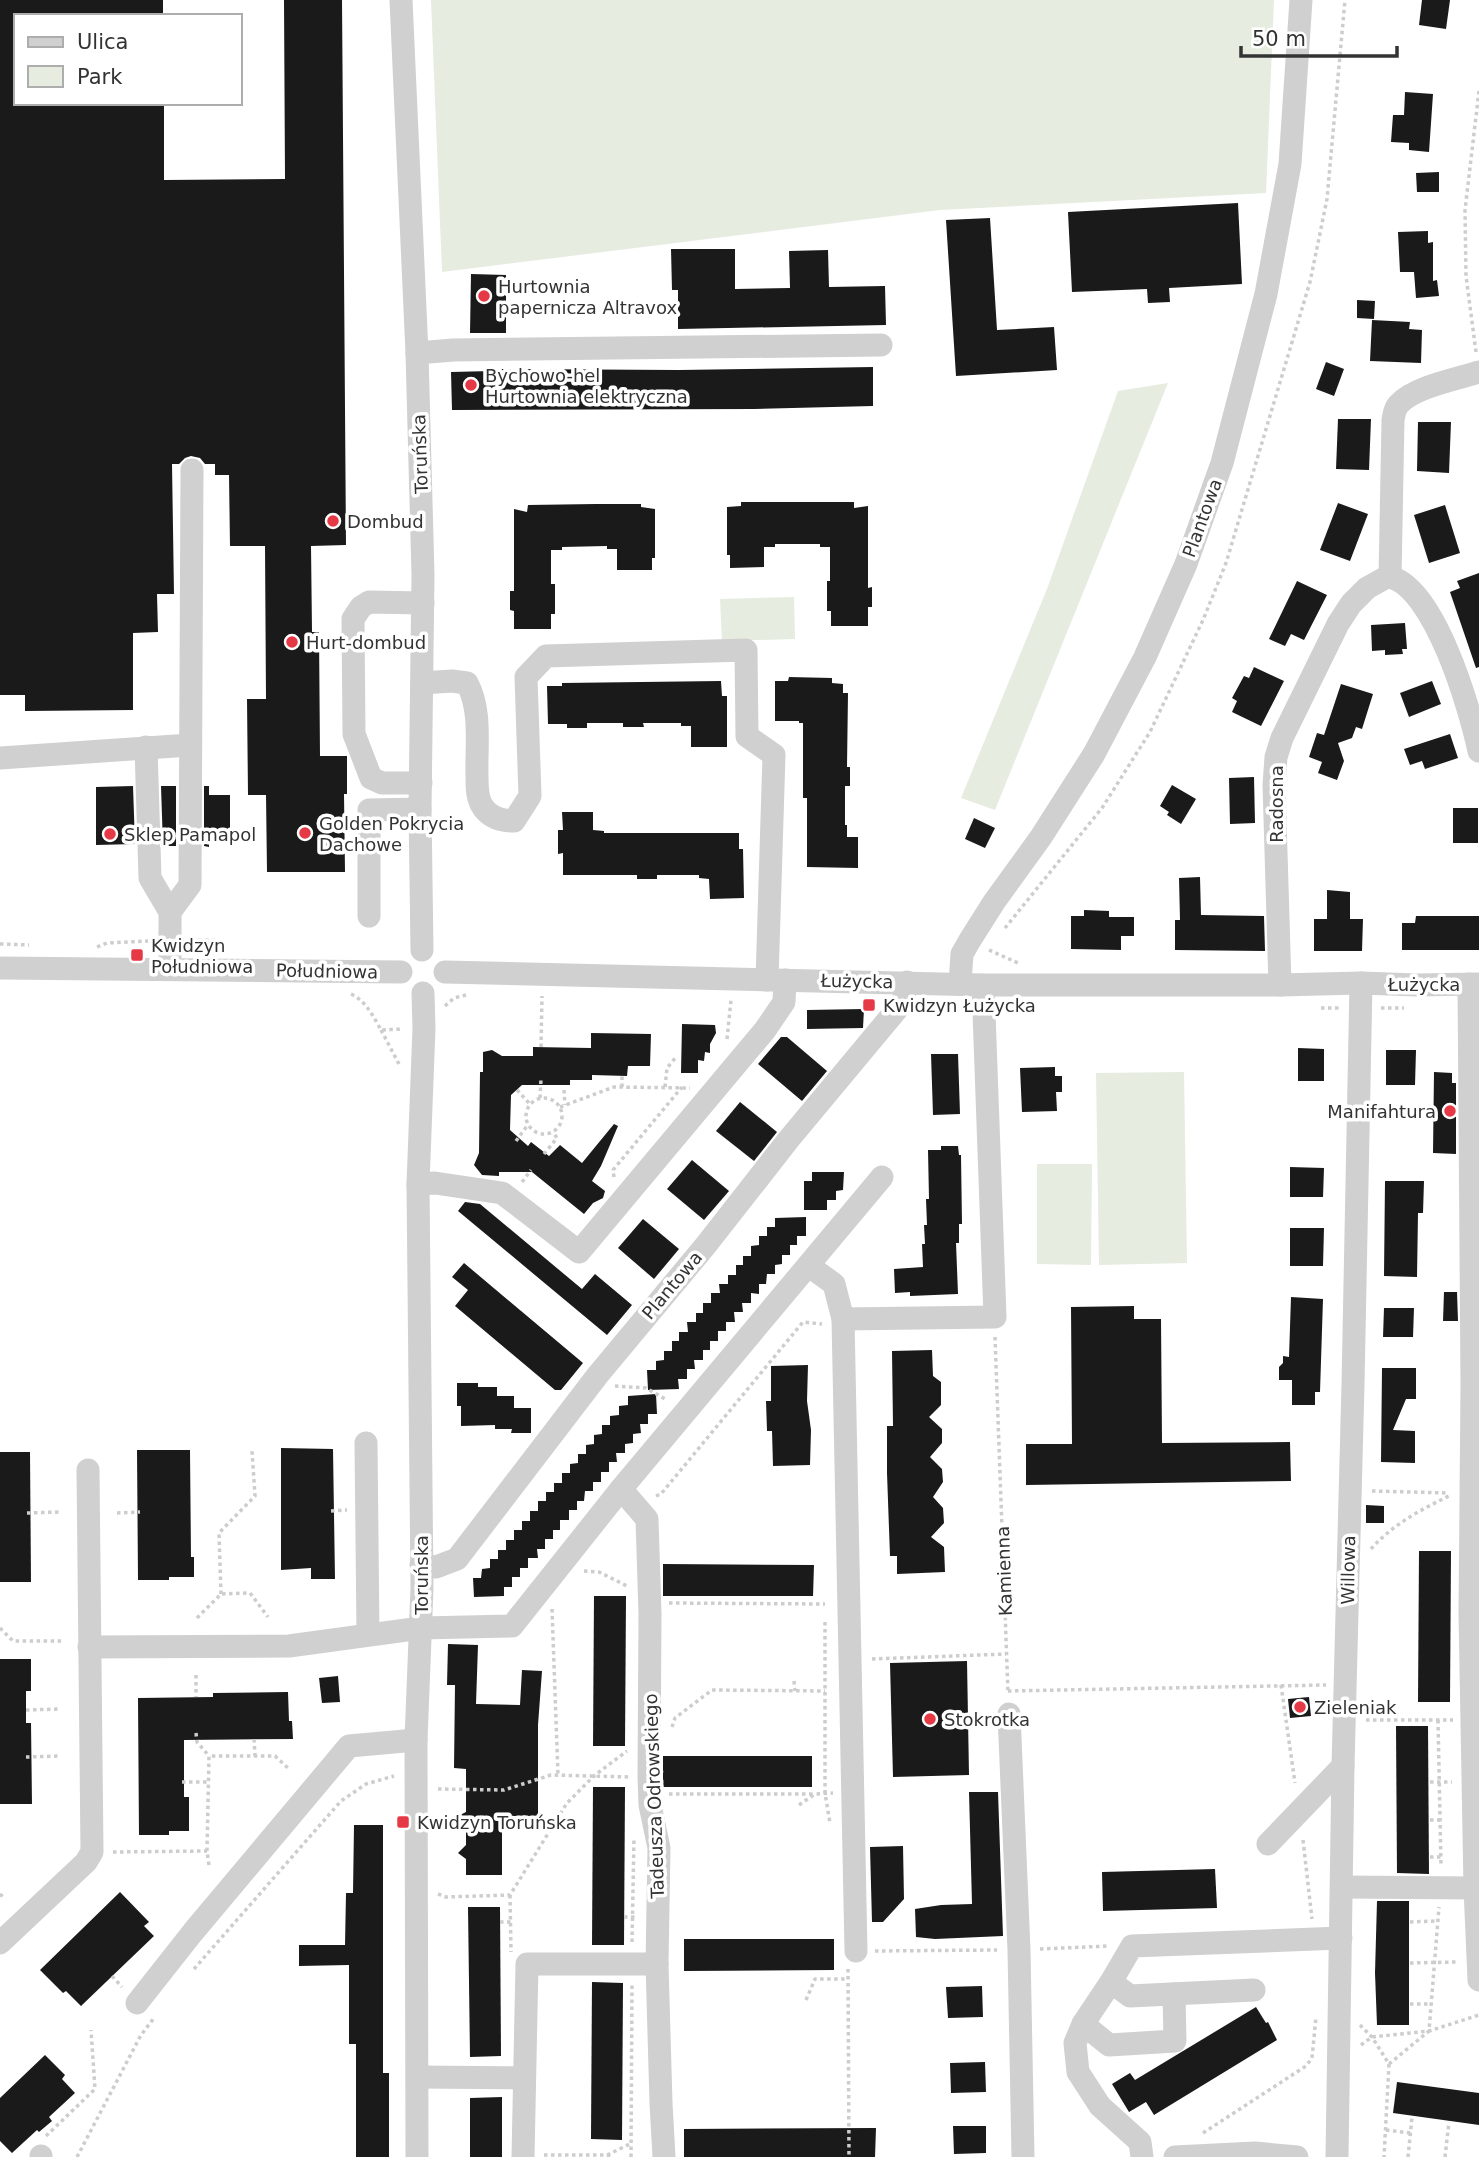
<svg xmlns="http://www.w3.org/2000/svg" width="1479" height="2157" font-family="'DejaVu Sans',sans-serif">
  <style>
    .green { fill: #e6ecdf }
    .building { fill: #1a1a1a }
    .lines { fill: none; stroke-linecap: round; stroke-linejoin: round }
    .path { stroke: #cdcdcd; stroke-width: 3.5; stroke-dasharray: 3.5 3.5; stroke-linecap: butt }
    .minor { stroke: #d0d0d0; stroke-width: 23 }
    .poi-dot { fill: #e63946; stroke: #fff; stroke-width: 2.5 }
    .labels { text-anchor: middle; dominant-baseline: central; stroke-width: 7; stroke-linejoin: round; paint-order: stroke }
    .poi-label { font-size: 18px; fill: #333; stroke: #fff; text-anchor: start }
    .street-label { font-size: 18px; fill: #333; stroke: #fff }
  </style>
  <rect width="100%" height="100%" fill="#fff"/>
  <g class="green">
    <path d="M431,0H1274L1266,193L940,210L442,272Z"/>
    <path d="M1168,383L995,810L961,798L1047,589L1118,391Z"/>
    <path d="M794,597L795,639L722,641L720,599Z"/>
    <path d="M1184,1072L1187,1263L1099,1265L1096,1073Z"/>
    <path d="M1037,1164H1092L1091,1265L1037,1264Z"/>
  </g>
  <g class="building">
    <path d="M0,0H163V16H16V103H164V180L285,179L284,0H342L346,545L311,546L312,632H319L320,756H347V794H344L345,872H267L266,795H248L247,699H266L265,546H230L229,475H215V464H205L200,458L191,456L185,458L179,464H172L174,594H157L158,632L133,633V710L25,711V695H0Z"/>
    <path d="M1422,0H1450L1446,29L1419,25Z"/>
    <path d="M1405,92L1433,94L1429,152L1409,150V143L1391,142L1393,115H1404Z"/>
    <path d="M1439,172V192H1417L1416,173Z"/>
    <path d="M1238,203L1242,284L1169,288L1170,302L1148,303L1147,289L1072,292L1068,212Z"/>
    <path d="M990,218L997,330L1054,327L1057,370L956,376L946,220Z"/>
    <path d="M1428,231V243L1433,242V281L1437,280L1439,296L1416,298L1414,272H1400L1398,232Z"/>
    <path d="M671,249H735V289L790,288L789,251L828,250L829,287L885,286L886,325L678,329V290H672Z"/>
    <path d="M471,274L506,275V333H470Z"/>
    <path d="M1357,300L1375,301L1374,319L1357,318Z"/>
    <path d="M1372,320L1410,322L1409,329L1422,330L1421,363L1370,361Z"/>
    <path d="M1326,362L1344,369L1334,396L1316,389Z"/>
    <path d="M873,367V406L754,409L452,410L451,372L492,371L493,369L679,370Z"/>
    <path d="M1338,419H1371L1369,470L1336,469Z"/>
    <path d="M1418,422H1451L1449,473L1417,471Z"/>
    <path d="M741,502H854V508L868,506V588L872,587V607H868V626H831V611H827V581H830V547H820V544H775V547H764V567L730,568V555H727V507L741,506Z"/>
    <path d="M1338,503L1368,514L1350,561L1320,550Z"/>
    <path d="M596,504H641V507L655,509V558H652V570H617V549H607V546L562,547V550H551V584H555V614H551V629H514V611L510,610V591H514V509L527,512L528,505Z"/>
    <path d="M1445,505L1460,553L1429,563L1414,515Z"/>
    <path d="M1479,573V667L1476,668L1450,592L1460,588L1457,581Z"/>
    <path d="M1297,581L1327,595L1304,640L1291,634L1285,646L1269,639Z"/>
    <path d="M1405,623L1407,649H1402L1403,654L1385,655V650L1372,651L1371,625Z"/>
    <path d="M1254,667L1284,681L1261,726L1232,712L1237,701L1232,698L1244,676L1249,678Z"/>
    <path d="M789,677L832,678V683L843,684V693H848L847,767H850V786H845V825H847V837H858V868L807,867V798H803V723H799V721H775V681H788Z"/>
    <path d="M721,681L722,696H727V747H691V726H681V723H643L644,727H623V723H587V728H567V724H548L547,686H562V683Z"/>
    <path d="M1432,681L1441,704L1409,717L1400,693Z"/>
    <path d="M1341,684L1373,694L1362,729L1356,727L1352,738L1338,743L1344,761L1337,780L1318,773L1322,762L1309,757L1317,733L1324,735Z"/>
    <path d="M1450,734L1458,758L1425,769L1422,761L1410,765L1404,749Z"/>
    <path d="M1254,777L1255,823L1230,824L1229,778Z"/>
    <path d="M1172,785L1196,799L1181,824L1167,815L1169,812L1160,806Z"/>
    <path d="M133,786L135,844L96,845V787Z"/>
    <path d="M161,786H176V846H163Z"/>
    <path d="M204,786H209V795H230V834L209,832V847L204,846Z"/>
    <rect x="1453" y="808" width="25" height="35"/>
    <path d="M562,812H593V830L604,831V833H739V849H743L744,898L710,899L709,879L699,878V875H657V879H637V875H563V853L558,854V830H563Z"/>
    <path d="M974,818L995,828L985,848L965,839Z"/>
    <path d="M1200,877L1201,915L1264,916L1265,951L1175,950V920H1180L1179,878Z"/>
    <path d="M1327,890L1350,892V919H1363L1362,951H1314V919H1327Z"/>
    <path d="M1084,910L1109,911V917H1134V936H1121V950L1071,949V916H1084Z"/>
    <path d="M1416,916H1479V950H1402V923H1415Z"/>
    <path d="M864,1009L863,1028L807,1029V1010Z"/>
    <path d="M682,1024L715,1025L716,1033L710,1044V1053L705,1052L704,1061L698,1060V1073H681Z"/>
    <path d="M591,1033L651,1034L650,1066H628L627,1076L592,1075V1080H570V1085H522L511,1095L510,1130L528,1146L531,1142L549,1156L560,1145L582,1163L614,1124L618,1126L601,1166L592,1181L605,1191L603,1198L593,1203L584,1214L532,1172H499V1176L482,1175L474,1165L479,1153L480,1072H483V1052L492,1050L502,1056H533V1047L591,1048Z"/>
    <path d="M781,1037H787L827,1071L802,1101L758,1064Z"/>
    <path d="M1298,1048L1324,1049V1081H1298Z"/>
    <path d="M1386,1050H1416L1415,1085H1386Z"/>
    <path d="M931,1054H958L960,1114L933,1115Z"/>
    <path d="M1055,1067V1076H1062V1092H1056L1057,1111L1022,1112L1020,1068Z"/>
    <path d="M1434,1072L1452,1073V1083H1456V1154L1433,1153Z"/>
    <path d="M740,1102L777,1132L754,1161L716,1131Z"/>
    <path d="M941,1146H958L959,1155H961L962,1224H959V1243H956L958,1294L910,1296V1292L895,1293L894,1269L923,1267L922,1244H925L924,1225H927L926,1199H929L928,1150H941Z"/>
    <path d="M692,1160L729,1191L704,1220L667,1189Z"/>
    <path d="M1290,1167L1324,1168L1323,1197H1290Z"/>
    <path d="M812,1172H844L843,1190L836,1191V1200H827V1210H804V1181H812Z"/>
    <path d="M1385,1181H1424L1423,1213H1418L1417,1277L1384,1276Z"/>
    <path d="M465,1202L480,1204L582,1289L595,1274L632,1305L607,1335L458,1211Z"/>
    <path d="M806,1217V1236H797V1245H790V1255H782V1264L775,1265V1274H767L766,1284H759V1294L751,1293V1303H742L743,1312H734L735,1322H726V1331H718V1341H710V1350H703V1360H694L695,1369H687V1379H678L679,1389L648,1390L647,1370H656V1361L664,1360V1351H672V1341H679V1332H688L687,1322H696V1313H703V1303H711V1293H720L719,1284H728V1275H736V1265H743V1256H751V1246L759,1245V1236H767V1227H775V1218Z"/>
    <path d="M643,1219L679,1249L654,1279L618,1248Z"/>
    <path d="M1290,1228H1324L1323,1266H1290Z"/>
    <path d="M464,1263L583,1363L561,1390H555L455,1306L468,1290L452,1277Z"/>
    <path d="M1444,1292H1457L1458,1321H1443Z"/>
    <path d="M1291,1297L1323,1299L1320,1392H1315V1405H1292V1380H1279V1367L1283,1363V1356L1289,1357Z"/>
    <path d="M1134,1306V1319H1161L1162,1443L1290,1442L1291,1481L1026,1485V1444H1072L1071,1307Z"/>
    <path d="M1384,1308H1414L1413,1337H1383Z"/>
    <path d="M932,1350L933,1376L941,1382V1405L929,1417L942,1429V1443L930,1457L942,1469L943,1482L933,1497L943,1508L944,1523L931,1537L944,1547L945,1572L897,1574V1556H890L887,1473V1426H893L892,1351Z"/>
    <path d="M808,1365L807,1401L811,1430L810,1465L773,1466L772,1431H767L766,1401H771V1366Z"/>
    <path d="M1382,1368H1416V1399H1406L1393,1430L1415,1431V1463L1381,1462Z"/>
    <path d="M457,1383H478V1387H497V1396H514V1408H531V1433H511L512,1429H495V1425L461,1426V1406H457Z"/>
    <path d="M656,1394L657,1414H648V1424H640L641,1433L633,1434V1443L625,1444V1453H616L617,1462H609V1472H601V1482H593V1491H585L584,1501H577V1510H569V1520H560V1530H553V1539H545V1549H537L538,1558H528V1568H520V1577H512V1587H504V1596L474,1597L473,1578H481L482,1569L490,1568V1559H498V1550H506V1540H514V1530H522V1521H530V1511H538V1501H546V1492H554V1483H562V1473H570V1464L578,1463V1454H586V1445L594,1444V1435L602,1434V1425H610V1416L619,1415V1406L628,1405V1396Z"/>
    <path d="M281,1448L333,1449L335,1579H311V1568L281,1570Z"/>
    <path d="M137,1450H190L191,1557H194V1577H169V1580H138Z"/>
    <path d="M0,1452H30L31,1582H0Z"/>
    <path d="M1366,1505L1384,1506V1523H1366Z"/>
    <path d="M1419,1551H1451L1450,1702H1418Z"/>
    <path d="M663,1564L814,1565L813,1596H663Z"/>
    <path d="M594,1596H626L625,1746H593Z"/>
    <path d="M448,1644L478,1645L476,1704L520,1705L522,1670L542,1671L538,1725V1816H502V1875H466V1859L458,1853L466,1845V1826L456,1817L466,1812V1769L454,1768L455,1685H447Z"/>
    <path d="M0,1659H31V1691H26V1723H31L32,1804H0Z"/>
    <path d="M967,1661L969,1775L893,1777L890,1663Z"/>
    <path d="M338,1676L340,1702L322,1703L319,1678Z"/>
    <path d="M288,1692L289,1721H292L293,1739L184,1740V1797H189V1831H169V1835H139L138,1698L213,1697V1693Z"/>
    <path d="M1309,1697L1311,1716L1290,1718L1288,1699Z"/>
    <path d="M1396,1726H1428L1429,1874L1397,1873Z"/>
    <rect x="663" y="1756" width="149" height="31"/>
    <path d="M593,1787H625L624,1945H592Z"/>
    <path d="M969,1792H998L1003,1936L935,1939L916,1937L915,1909L941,1905L972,1904Z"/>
    <path d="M354,1825H383V2073H389V2157H356V2044H349V1965L299,1966V1945H345L346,1893H353Z"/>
    <path d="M903,1846L904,1899L883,1922H872L870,1847Z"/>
    <path d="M1215,1869L1217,1908L1103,1911L1102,1872Z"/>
    <path d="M120,1892L149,1922L144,1926L154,1936L81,2006L66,1991L63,1993L40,1970Z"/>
    <path d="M1377,1901H1409V2025H1377L1375,1973Z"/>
    <path d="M468,1907H500L501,2056L470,2057Z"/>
    <path d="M684,1939H834V1970L684,1971Z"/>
    <path d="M592,1982L623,1983L622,2140L591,2139Z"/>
    <path d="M982,1986L983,2017L948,2018L946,1987Z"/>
    <path d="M1256,2007L1266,2023L1268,2022L1277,2040L1154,2115L1146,2102L1129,2112L1112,2084L1130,2073L1135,2080Z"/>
    <path d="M45,2055L65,2075L62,2079L75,2093L49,2117L52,2121L39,2132L37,2130L12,2153L0,2141V2098Z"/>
    <path d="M985,2062L986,2092L951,2093L950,2063Z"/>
    <path d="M1397,2082L1479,2093V2125L1393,2113Z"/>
    <path d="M502,2097V2157H470V2098Z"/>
    <path d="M953,2126H986V2153L954,2154Z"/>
    <path d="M876,2128L875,2157H684V2129Z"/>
  </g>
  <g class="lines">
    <g class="path">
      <path d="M1476,352L1466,276L1465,210L1479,91"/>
      <path d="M1005,928L1102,808L1150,732L1203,620L1226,563L1310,282L1327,199L1345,0"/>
      <path d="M191,940H218L225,948"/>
      <path d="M0,944L29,945"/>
      <path d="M97,947L107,943L148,941"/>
      <path d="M989,950L1018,963"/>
      <path d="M351,994C366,1001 373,1016 381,1030L403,1029"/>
      <path d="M445,1006L454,998L466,995"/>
      <path d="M1321,1008H1342"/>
      <path d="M1381,1008H1404"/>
      <path d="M381,1030L400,1066"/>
      <path d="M727,1039L731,1000"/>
      <path d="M541,1047L542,996"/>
      <path d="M622,1087V1076"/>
      <path d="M665,1087L667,1068L676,1057"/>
      <path d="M517,1090L530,1104"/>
      <path d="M564,1090L565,1105"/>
      <circle cx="544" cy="1116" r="18"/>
      <path d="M540,1098L541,1079"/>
      <path d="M560,1107L614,1087L690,1088"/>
      <path d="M516,1141L527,1126"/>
      <path d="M544,1154L557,1138L553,1132"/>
      <path d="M614,1177L613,1170L682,1087"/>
      <path d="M522,1182L531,1170"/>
      <path d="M995,1337L1008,1693"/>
      <path d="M615,1386L646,1388L667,1400"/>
      <path d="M1372,1491L1449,1493"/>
      <path d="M656,1496L661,1494L803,1322L822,1324"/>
      <path d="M331,1511L347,1510"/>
      <path d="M27,1513L60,1512"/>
      <path d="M117,1513L140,1512"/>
      <path d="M1371,1549C1393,1524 1422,1509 1451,1495"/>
      <path d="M584,1571L599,1572L629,1587"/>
      <path d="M221,1594L219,1533L255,1496L252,1451"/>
      <path d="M669,1603L825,1604"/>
      <path d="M552,1609L558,1775"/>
      <path d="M197,1618L221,1594L250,1593L268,1617"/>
      <path d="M825,1622V1793L830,1823"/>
      <path d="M0,1628L13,1641H61"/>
      <path d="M872,1659L1006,1654"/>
      <path d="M196,1675V1697"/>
      <path d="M794,1681L795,1691"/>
      <path d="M1281,1685L1295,1783"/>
      <path d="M1008,1691L1326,1685"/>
      <path d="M26,1710L61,1709"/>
      <path d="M1366,1720H1453"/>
      <path d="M1438,1720L1441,1866"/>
      <path d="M672,1727L675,1718L712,1690L825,1691"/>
      <path d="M196,1733L197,1742L209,1756"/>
      <path d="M254,1739L255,1756"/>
      <path d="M26,1757L61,1756"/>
      <path d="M182,1782H208"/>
      <path d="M1430,1782H1452"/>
      <path d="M438,1789L504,1790L551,1775L630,1777"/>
      <path d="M669,1794H815"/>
      <path d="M799,1805L815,1794L833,1793"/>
      <path d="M1430,1820H1440"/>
      <path d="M1303,1840L1312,1919"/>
      <path d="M113,1852L207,1851"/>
      <path d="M1430,1857H1441"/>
      <path d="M209,1865L207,1851L209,1756H275L289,1769"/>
      <path d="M0,1894L5,1899"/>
      <path d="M438,1894L446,1897L510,1895L567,1803L595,1775L627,1751"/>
      <path d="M510,1895L511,1952"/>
      <path d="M624,1917H635"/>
      <path d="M500,1922H511"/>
      <path d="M1410,1922L1437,1921"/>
      <path d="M632,1942L634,1838"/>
      <path d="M1040,1949L1109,1946"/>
      <path d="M875,1951L997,1950"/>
      <path d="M1410,1963L1456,1962"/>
      <path d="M194,1969L341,1801L366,1784L394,1776"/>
      <path d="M848,1969L849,2157"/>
      <path d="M112,1976L122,1987"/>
      <path d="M806,2000L815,1979H847"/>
      <path d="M1410,2004H1430"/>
      <path d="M1360,2025L1372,2037L1389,2064L1384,2157"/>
      <path d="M1361,2045L1372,2037L1429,2031L1479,2015"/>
      <path d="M1389,2064L1429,2031L1439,1907"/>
      <path d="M1386,2130L1410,2133"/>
      <path d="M1203,2133L1306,2066L1312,2058L1316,2017"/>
      <path d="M46,2136L95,2089L91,2030"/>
      <path d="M544,2155H607L612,2157"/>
      <path d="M607,2155L630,2144"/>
      <path d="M77,2157L141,2035L154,2018"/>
      <path d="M631,2157L632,1985"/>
      <path d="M1408,2157L1412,2117"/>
      <path d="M1445,2157L1449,2122"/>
    </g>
    <g class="minor">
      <path d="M401,0L417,353L423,575L420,809L422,950"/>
      <path d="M417,353L453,350L881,345"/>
      <path d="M1390,577L1393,420C1394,414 1395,408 1399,404C1414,387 1457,379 1479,372"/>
      <path d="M422,683L452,681L467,683C482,711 476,746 477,777C477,786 477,796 481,804C488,817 501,821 514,821L530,796L526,677L546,656L746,650L747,736L774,755L767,980"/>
      <path d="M146,747L150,878L170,912V968"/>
      <path d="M0,758L190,745"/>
      <path d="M421,783H382L371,778L354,734L353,619L361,607L369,602L423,603"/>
      <path d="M170,912L190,885L192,470"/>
      <path d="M369,916V810L420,809"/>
      <path d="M0,968L401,972"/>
      <path d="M445,972L983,985H1280L1361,983L1417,985L1479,984"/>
      <path d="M960,984L962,954L970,940L994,902L1041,837L1094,754L1145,657L1186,564L1222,463L1266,294L1290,164L1301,0"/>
      <path d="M1469,984L1472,1385L1470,1613L1475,1888L1479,1980"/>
      <path d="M1280,985L1274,785L1276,757L1282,738L1338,624L1351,604L1367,588L1385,578L1390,577C1435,588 1470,709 1479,751"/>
      <path d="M418,1184L435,1183L502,1193L579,1252L765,1030L784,1002L785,980"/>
      <path d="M809,1266L834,1284L843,1319L856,1951"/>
      <path d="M843,1319L995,1317L983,985"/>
      <path d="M366,1443L368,1634"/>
      <path d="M621,1489L647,1519L650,1614L649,1777L650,1805L659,1848L657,1964L661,2103L664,2157"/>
      <path d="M421,1565L436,1567L457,1559L597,1376L706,1245L789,1139L903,1002L907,982"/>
      <path d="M89,1647L289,1646L421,1628L512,1626L621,1489L882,1177"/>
      <path d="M1009,1714L1019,1950L1023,2157"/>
      <path d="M1268,1844L1343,1766"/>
      <path d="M1342,1887L1475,1888"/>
      <path d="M0,1943L86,1862L92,1852L88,1470"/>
      <path d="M1111,1982L1130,1996L1254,1990"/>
      <path d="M137,2003L193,1932L349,1746L416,1740"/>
      <path d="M1083,2024L1109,2045L1175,2041L1174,1994"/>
      <path d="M418,2077L524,2078"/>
      <path d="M41,2157V2156"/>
      <path d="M417,2157L416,1740L422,1588L418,1184L424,1028L423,993"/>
      <path d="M523,2157L527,1964H657"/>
      <path d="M1142,2157L1140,2142L1100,2106L1078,2072L1075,2043L1083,2024L1111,1982L1132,1946L1341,1938"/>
      <path d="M1175,2157L1255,2153L1297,2157"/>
      <path d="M1337,2157L1343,1766L1353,1384L1361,983"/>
    </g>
  </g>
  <g class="poi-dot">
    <circle cx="484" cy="296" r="7"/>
    <circle cx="471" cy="385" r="7"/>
    <circle cx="333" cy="521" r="7"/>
    <circle cx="292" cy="642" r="7"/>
    <circle cx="305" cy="833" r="7"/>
    <circle cx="110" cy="834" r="7"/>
    <rect x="130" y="948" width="14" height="14" rx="3.5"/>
    <rect x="862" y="998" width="14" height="14" rx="3.5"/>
    <circle cx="1450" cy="1111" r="7"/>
    <circle cx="1300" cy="1707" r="7"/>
    <circle cx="930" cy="1719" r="7"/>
    <rect x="396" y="1815" width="14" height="14" rx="3.5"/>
  </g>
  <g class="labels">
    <g class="poi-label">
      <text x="498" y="286">Hurtownia<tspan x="498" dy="21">papernicza Altravox</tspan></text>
      <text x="485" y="375">Bychowo-hel<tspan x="485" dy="21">Hurtownia elektryczna</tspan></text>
      <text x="347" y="521">Dombud</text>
      <text x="306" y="642">Hurt-dombud</text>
      <text x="319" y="823">Golden Pokrycia<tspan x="319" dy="21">Dachowe</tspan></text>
      <text x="124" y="834">Sklep Pamapol</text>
      <text x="151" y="945">Kwidzyn<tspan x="151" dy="21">Południowa</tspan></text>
      <text x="883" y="1005">Kwidzyn Łużycka</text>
      <text x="1436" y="1111" text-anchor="end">Manifahtura</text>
      <text x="1314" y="1707">Zieleniak</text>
      <text x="944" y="1719">Stokrotka</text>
      <text x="417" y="1822">Kwidzyn Toruńska</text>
    </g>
    <g class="street-label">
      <text transform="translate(420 454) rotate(-92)">Toruńska</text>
      <text transform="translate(1202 518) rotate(-70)">Plantowa</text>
      <text transform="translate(1276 804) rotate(-90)">Radosna</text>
      <text transform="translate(327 971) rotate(1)">Południowa</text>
      <text transform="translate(857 981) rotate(1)">Łużycka</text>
      <text x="1424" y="984">Łużycka</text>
      <text transform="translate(672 1285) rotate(-50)">Plantowa</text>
      <text transform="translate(1348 1570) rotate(-89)">Willowa</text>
      <text transform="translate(1004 1571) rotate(-92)">Kamienna</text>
      <text transform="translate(421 1575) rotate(-90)">Toruńska</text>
      <text transform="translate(654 1796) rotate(-92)">Tadeusza Odrowskiego</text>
    </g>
  </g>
  <rect x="14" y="14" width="228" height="91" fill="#ffffff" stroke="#adadad" stroke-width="2"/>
  <rect x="28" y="37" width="35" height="10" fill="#d0d0d0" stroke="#adadad" stroke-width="2"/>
  <text x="77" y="49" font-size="21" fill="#333333">Ulica</text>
  <rect x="28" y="66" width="35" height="21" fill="#e6ecdf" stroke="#adadad" stroke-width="2"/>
  <text x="77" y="84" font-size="21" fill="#333333">Park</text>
  <path d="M1241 46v10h156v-10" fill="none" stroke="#333333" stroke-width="3.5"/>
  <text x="1252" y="46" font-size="21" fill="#333333" stroke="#ffffff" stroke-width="5" paint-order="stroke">50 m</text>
</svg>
